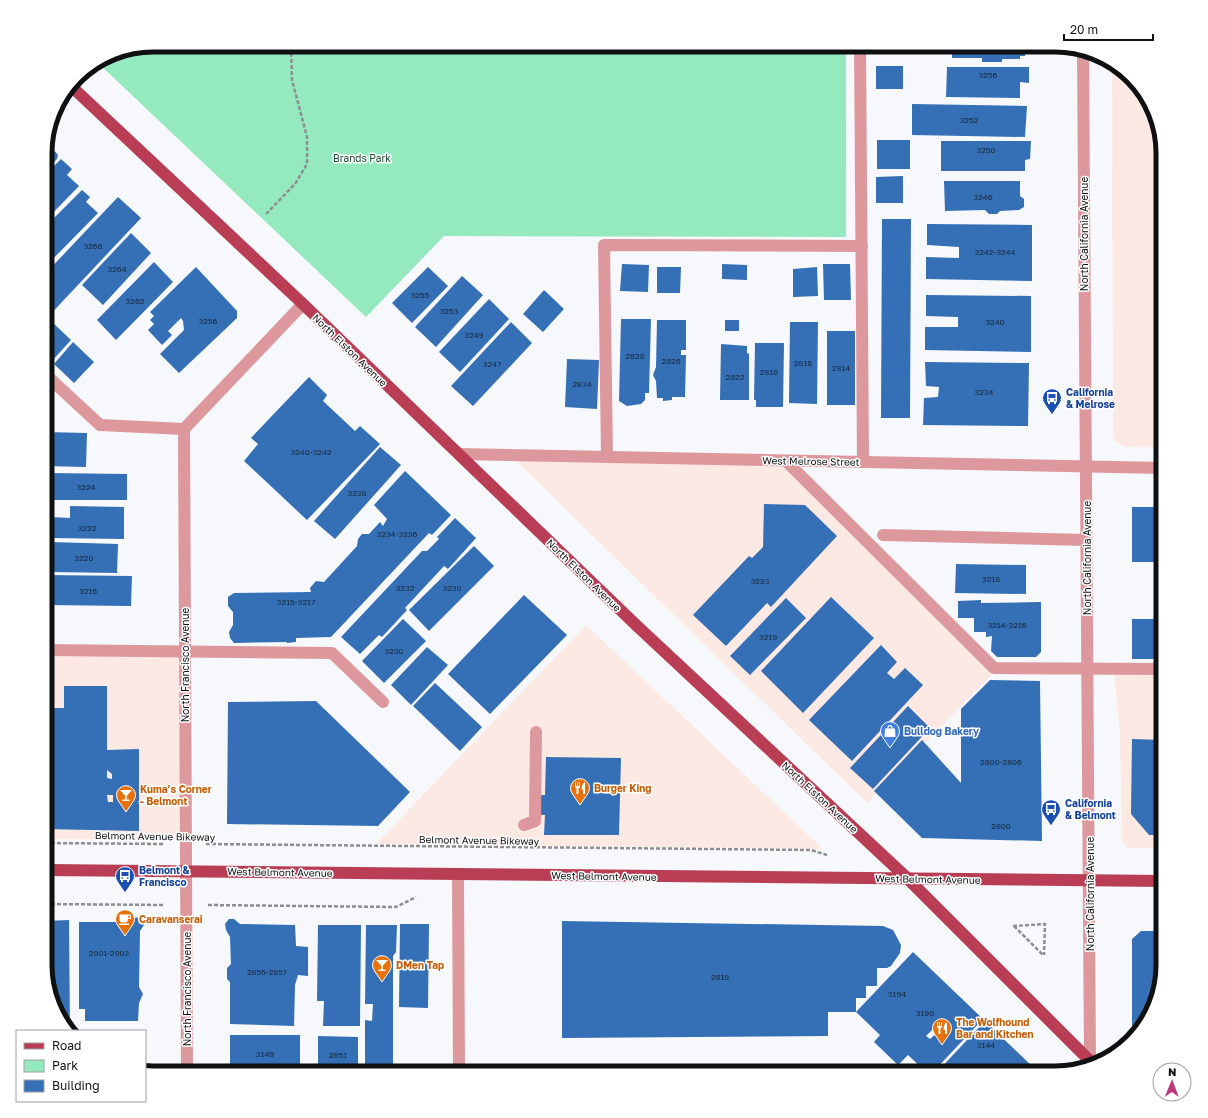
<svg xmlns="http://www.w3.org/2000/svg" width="1208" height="1118" font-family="'Golos Text',sans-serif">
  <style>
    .commercial { fill: #fde9e3 }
    .green { fill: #94e9bf }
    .building { fill: #356fb6; fill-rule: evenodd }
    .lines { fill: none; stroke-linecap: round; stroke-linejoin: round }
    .path { stroke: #8c8e90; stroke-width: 2.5; stroke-dasharray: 4 2; stroke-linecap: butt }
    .minor { stroke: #dd989e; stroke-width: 12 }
    .major { stroke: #b93e55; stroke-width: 12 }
    .labels { text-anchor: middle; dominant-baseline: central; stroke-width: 3; stroke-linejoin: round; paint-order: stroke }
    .number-label { font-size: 8px; fill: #18283a }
    .park-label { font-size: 10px; fill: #164530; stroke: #fff }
    .street-label { font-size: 10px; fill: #0f1011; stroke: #fff }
    .transit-label { font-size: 10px; font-weight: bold; fill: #164399; stroke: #fff; text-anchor: start }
    .shop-label { font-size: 10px; font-weight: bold; fill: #366cbe; stroke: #fff; text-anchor: start }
    .food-label { font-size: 10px; font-weight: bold; fill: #c56008; stroke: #fff; text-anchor: start }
    .rim { fill: none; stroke: #0f1011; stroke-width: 5 }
  </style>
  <rect width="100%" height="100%" fill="#f6f8fb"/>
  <g class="commercial">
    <path d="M1112,64L1131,77L1155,112L1163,147V447H1125L1115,441L1113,428Z"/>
    <path d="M515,460L798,466L1000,666L867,803Z"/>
    <path d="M586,625L823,849L376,844Z"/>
    <path d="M45,650L185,651L179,840L45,839Z"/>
    <path d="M1114,668L1163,669V848H1128L1122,842L1120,735Z"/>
  </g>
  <path class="green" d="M153,45H846V237L444,236L366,317L97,62L112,53Z"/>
  <g class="building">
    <path d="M875,45H901V52L875,51Z"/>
    <path d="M952,45H1025V56H1020V59H1002V62H982V58H952Z"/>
    <rect x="876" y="66" width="27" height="23"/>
    <path d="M947,67H1029V83L1020,82V98L946,97Z"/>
    <path d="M912,104L1027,106L1025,137L912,135Z"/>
    <rect x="877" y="140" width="33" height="29"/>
    <path d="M941,141H1031L1030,159L1025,160V171H941Z"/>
    <path d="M45,148H52L58,155L57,159L45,172Z"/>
    <path d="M61,159L72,169L67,175L79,186L45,221V175Z"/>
    <path d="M903,176V203H876V177Z"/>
    <path d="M944,181H1020V196L1024,199V207L1019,210L1000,211L997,214H989L985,210L945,211Z"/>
    <path d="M82,190L90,197L86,202L98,213L45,267V227Z"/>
    <path d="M118,197L141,218L45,320V274Z"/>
    <path d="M882,219H911L910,418H881Z"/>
    <path d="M927,224L1032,225V281L926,279V257L959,258V247L927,245Z"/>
    <path d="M131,233L151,253L103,305L82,285Z"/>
    <path d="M154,262L173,282L116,340L97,320Z"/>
    <path d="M622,264L649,265L648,292L620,291Z"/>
    <path d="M722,264L747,265V280L722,279Z"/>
    <path d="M823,264H850L851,300H824Z"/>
    <path d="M196,267L237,311V318L179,373L160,354L184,330L183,321L181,318L168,331L172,335L162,345L148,330L154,324L150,320L154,316L150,312Z"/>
    <path d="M428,267L448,286L412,323L392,303Z"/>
    <path d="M657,267H681L680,293H657Z"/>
    <path d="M817,267L818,296L793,297V269Z"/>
    <path d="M462,276L483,295L436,347L415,327Z"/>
    <path d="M544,290L564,309L543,332L523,314Z"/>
    <path d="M926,295L1031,296V352L925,350V327H958V317L926,316Z"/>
    <path d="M489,299L509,319L460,372L439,352Z"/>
    <path d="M621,319H651L649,393H645V400L641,404L627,406L619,401Z"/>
    <path d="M657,320H686V350H681V355H686L685,397H672V400L663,401V398H657L656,381L653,375L656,367Z"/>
    <rect x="725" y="320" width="14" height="11"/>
    <path d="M52,322L71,340L52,361L45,354V329Z"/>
    <path d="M511,322L532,343L473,406L451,386Z"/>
    <path d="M790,322H818L817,404L789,403Z"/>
    <rect x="827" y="331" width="28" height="74"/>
    <path d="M73,342L94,362L74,383L54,364Z"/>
    <path d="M755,343H784L783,407H756V400H754Z"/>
    <path d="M721,344L747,346V353L749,354V400H720Z"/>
    <path d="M567,359L599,360L597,409L565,407Z"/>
    <path d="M925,362L1029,363L1028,426L923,425L924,398L938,397L939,387L926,386Z"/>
    <path d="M309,377L327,395L323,401L355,431L360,426L380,444L307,520L244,461L258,444L251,438Z"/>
    <path d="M45,432L87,433L86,467L45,466Z"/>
    <path d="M380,447L401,465L335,539L314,521Z"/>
    <path d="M405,471L451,515L432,535L429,533L331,637L296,638V642L287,643V642L234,643L230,638L229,632L233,625V612L228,606V597L234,593L311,592L310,588L316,581L324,582L357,546L358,539L362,534H369L380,522L383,526L387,519L374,505Z"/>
    <path d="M47,473L127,474V500H45V475Z"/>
    <path d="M764,504L805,505L837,536L771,607L767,603L726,646L693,615L749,556L752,558L763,547Z"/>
    <path d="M70,506L124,507V539L49,538L50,517L70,518Z"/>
    <rect x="1132" y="507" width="31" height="55"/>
    <path d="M455,518L476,538L448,569L444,566L405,608L407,610L382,637L379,635L360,654L341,637L422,551H427L439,539L437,537Z"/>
    <path d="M51,542L118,544L117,573L50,572Z"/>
    <path d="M474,546L494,566L429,631L409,610Z"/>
    <path d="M956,564L1026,565V594L955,593Z"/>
    <rect x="1155" y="566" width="8" height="51"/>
    <path d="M45,575L132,576L131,606L45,605Z"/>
    <path d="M524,595L567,635L490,714L448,674Z"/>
    <path d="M831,597L874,638L803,713L761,671Z"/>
    <path d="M786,598L806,618L750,675L730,656Z"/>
    <path d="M981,600V603L1041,602V652L1036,657H997L991,651L992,636L986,637V632H974V618H958V601Z"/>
    <path d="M403,619L426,641L384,683L362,661Z"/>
    <rect x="1132" y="619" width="31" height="40"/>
    <path d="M881,645L897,662L887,673L894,679L905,668L923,685L852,761L809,720Z"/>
    <path d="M427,647L448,665L411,705L391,685Z"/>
    <path d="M990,680L1040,681L1042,841L922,838L874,791L922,740L961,783V709Z"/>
    <path d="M435,683L482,727L460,751L413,706Z"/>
    <path d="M64,686H107V750L139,749V831L45,829V708H64ZM107,770L112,774V779L107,778ZM107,795H113V802H108Z"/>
    <path d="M316,701L410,792L378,826L227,824L228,702Z"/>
    <path d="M908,706L930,728L873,789L850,768Z"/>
    <path d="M1132,739L1163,740V835H1149L1131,814Z"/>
    <path d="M546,757L621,758L619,835H544L545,815H540V795H545Z"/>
    <path d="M140,917L144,925L140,931L139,987L143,994L139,1003L138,1021H85V1009H79V922H129L134,918Z"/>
    <path d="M229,919H234L240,924L295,925L296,946L308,947V976L298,975L295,985L294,1026L230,1024V982L227,979V968L231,964L230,937L226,930L225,924Z"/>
    <path d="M69,920L70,1031L53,1006L45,971V921Z"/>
    <path d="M562,921L883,926L893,930L901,945L900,953L891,966L887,968H877V986H866V998H856V1012H828V1036L562,1038Z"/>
    <path d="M400,924H429L428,1008L399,1007Z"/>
    <path d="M318,925H361L360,1026H323L324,1001H317Z"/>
    <path d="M366,925H397L396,952L393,956V1064H365V1020L372,1021L373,1004H365Z"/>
    <path d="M1141,931H1163V965L1155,1006L1135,1036L1132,1033V939Z"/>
    <path d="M913,952L983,1019L932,1073H927L908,1055L898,1065L874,1042L880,1035L856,1012ZM934,1028L938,1032L930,1039L926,1036Z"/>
    <path d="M985,1021L1036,1070L1037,1073H936Z"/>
    <rect x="230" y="1035" width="70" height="38"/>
    <path d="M318,1036L358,1037V1073H318Z"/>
  </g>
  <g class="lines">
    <g class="path">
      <path d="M266,214L295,184L307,164V137L292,80L291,45"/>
      <path d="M45,843L165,844"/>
      <path d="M206,844L811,850L827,855"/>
      <path d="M45,904L165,905"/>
      <path d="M208,905L396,907L416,897"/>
      <path d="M1013,926L1045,924L1044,955"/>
      <path d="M1014,926L1043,955"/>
    </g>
    <g class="minor">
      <path d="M860,45L863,462"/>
      <path d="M1083,51L1090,1061"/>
      <path d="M45,374L100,425L184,429"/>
      <path d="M459,454L1163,468"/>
      <path d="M607,457L604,245L862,246"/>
      <path d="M786,461L994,668L1163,669"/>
      <path d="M883,535L1086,540"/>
      <path d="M45,650L332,653L383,702"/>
      <path d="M524,825L535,821L536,732"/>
      <path d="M458,874L459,1073"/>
      <path d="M187,1073L184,429L303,304"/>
    </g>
    <g class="major">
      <path d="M71,86L303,304L636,625L908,879L1094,1065"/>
      <path d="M45,870L1163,881"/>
    </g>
  </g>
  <defs>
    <g id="bus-pin" transform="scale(1)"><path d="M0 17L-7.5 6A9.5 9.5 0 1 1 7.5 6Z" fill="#1a4fb4" stroke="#fff"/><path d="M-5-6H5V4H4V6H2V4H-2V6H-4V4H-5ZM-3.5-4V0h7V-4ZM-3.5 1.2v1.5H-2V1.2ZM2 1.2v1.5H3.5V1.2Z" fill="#fff"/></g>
    <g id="shop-pin" transform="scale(1)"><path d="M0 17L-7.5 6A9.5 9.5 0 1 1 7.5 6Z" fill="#3f7fe0" stroke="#fff"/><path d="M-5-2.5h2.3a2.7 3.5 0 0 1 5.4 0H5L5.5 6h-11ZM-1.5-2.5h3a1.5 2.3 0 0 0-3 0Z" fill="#fff"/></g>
    <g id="restaurant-pin" transform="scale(1)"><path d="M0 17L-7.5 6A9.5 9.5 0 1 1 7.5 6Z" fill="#e8710a" stroke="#fff"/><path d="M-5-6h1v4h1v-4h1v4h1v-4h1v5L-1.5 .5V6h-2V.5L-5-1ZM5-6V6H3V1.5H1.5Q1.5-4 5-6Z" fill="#fff"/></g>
    <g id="bar-pin" transform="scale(1)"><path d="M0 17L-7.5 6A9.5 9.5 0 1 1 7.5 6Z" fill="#e8710a" stroke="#fff"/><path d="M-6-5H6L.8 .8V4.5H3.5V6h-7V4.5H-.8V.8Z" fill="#fff"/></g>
    <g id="cafe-pin" transform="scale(1)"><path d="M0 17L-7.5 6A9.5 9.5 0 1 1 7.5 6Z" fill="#e8710a" stroke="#fff"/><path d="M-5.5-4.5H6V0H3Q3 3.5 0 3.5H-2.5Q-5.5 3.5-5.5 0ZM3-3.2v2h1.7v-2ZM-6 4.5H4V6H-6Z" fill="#fff"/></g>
  </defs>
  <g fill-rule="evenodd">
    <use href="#bus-pin" x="1052" y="398"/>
    <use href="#shop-pin" x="890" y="731"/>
    <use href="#restaurant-pin" x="580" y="788"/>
    <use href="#bar-pin" x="126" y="795"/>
    <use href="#bus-pin" x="1051" y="809"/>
    <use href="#bus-pin" x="125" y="876"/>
    <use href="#cafe-pin" x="125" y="919"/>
    <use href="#bar-pin" x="382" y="965"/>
    <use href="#restaurant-pin" x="942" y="1028"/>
  </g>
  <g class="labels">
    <g class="number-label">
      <text x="988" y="75">3256</text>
      <text x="969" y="120">3252</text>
      <text x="986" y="150">3250</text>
      <text x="983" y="197">3246</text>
      <text x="93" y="246">3266</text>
      <text x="995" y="252">3242-3244</text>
      <text x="117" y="269">3264</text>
      <text x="420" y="295">3255</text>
      <text x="135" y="301">3262</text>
      <text x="449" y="311">3253</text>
      <text x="208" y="321">3256</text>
      <text x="995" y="322">3240</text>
      <text x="474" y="335">3249</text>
      <text x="635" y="356">2828</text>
      <text x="671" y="361">2826</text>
      <text x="803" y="363">2816</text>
      <text x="492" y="364">3247</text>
      <text x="841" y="368">2814</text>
      <text x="769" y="372">2818</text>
      <text x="735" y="377">2822</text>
      <text x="582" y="384">2834</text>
      <text x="984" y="392">3234</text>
      <text x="311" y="452">3240-3242</text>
      <text x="86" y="487">3224</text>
      <text x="357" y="493">3238</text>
      <text x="87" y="528">3222</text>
      <text x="397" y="534">3234-3236</text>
      <text x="84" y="558">3220</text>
      <text x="991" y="579">3218</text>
      <text x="760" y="581">3223</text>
      <text x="405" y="588">3232</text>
      <text x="452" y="588">3230</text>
      <text x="88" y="591">3216</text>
      <text x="296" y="602">3215-3217</text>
      <text x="1007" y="625">3214-3216</text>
      <text x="768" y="637">3219</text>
      <text x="394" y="651">3230</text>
      <text x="1001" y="762">2800-2806</text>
      <text x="1001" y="826">2800</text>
      <text x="109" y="953">2901-2903</text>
      <text x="267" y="972">2855-2857</text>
      <text x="720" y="977">2819</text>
      <text x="897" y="994">3194</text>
      <text x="925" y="1013">3190</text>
      <text x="986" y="1045">3144</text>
      <text x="265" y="1054">3149</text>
      <text x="338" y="1055">2851</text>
    </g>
    <g class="park-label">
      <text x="362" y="158">Brands Park</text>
    </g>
    <g class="street-label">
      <text transform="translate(1084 234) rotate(-90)">North California Avenue</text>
      <text transform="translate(350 350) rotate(44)">North Elston Avenue</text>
      <text transform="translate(811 461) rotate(1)">West Melrose Street</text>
      <text transform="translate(1087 558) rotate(-90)">North California Avenue</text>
      <text transform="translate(584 575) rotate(44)">North Elston Avenue</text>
      <text transform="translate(185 665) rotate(-90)">North Francisco Avenue</text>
      <text transform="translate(820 797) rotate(43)">North Elston Avenue</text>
      <text transform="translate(155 836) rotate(1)">Belmont Avenue Bikeway</text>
      <text transform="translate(479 840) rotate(1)">Belmont Avenue Bikeway</text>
      <text transform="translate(280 872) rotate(1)">West Belmont Avenue</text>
      <text transform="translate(604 876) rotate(1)">West Belmont Avenue</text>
      <text transform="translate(928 879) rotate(1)">West Belmont Avenue</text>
      <text transform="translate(1090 894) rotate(-90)">North California Avenue</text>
      <text transform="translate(187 989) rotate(-90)">North Francisco Avenue</text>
    </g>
    <g class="transit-label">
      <text x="1066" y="392">California<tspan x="1066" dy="12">&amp; Melrose</tspan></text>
      <text x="1065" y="803">California<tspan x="1065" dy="12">&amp; Belmont</tspan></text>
      <text x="139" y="870">Belmont &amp;<tspan x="139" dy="12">Francisco</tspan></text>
    </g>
    <g class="shop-label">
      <text x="904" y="731">Bulldog Bakery</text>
    </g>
    <g class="food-label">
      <text x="594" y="788">Burger King</text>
      <text x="140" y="789">Kuma’s Corner<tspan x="140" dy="12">- Belmont</tspan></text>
      <text x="139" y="919">Caravanserai</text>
      <text x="396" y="965">DMen Tap</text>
      <text x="956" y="1022">The Wolfhound<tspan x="956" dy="12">Bar and Kitchen</tspan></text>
    </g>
  </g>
  <path d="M0 0H1208V1118H0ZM153 52H1055A101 101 0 0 1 1156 153V965A101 101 0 0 1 1055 1066H153A101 101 0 0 1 52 965V153A101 101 0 0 1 153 52Z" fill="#fff" fill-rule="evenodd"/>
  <path class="rim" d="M153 52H1055A101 101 0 0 1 1156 153V965A101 101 0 0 1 1055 1066H153A101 101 0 0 1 52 965V153A101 101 0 0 1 153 52Z"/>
  <rect x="16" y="1030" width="130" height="72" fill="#ffffff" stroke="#9f9fa0"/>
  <rect x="24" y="1043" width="20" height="6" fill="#b93e55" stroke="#9f9fa0"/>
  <text x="52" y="1050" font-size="12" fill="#0f1011">Road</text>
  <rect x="24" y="1060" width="20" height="12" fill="#94e9bf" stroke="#9f9fa0"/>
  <text x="52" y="1070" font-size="12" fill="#0f1011">Park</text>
  <rect x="24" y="1080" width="20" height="12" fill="#356fb6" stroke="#9f9fa0"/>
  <text x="52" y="1090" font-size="12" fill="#0f1011">Building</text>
  <g transform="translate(1172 1082) rotate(1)"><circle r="19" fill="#ffffff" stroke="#9f9fa0"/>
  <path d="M0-3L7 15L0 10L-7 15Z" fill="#bf3776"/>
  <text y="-6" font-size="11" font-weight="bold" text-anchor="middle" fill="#0f1011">N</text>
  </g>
  <path d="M1064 34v6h89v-6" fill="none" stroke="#0f1011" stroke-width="2"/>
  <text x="1070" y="34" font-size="12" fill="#0f1011" stroke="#ffffff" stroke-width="3" paint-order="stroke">20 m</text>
</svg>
